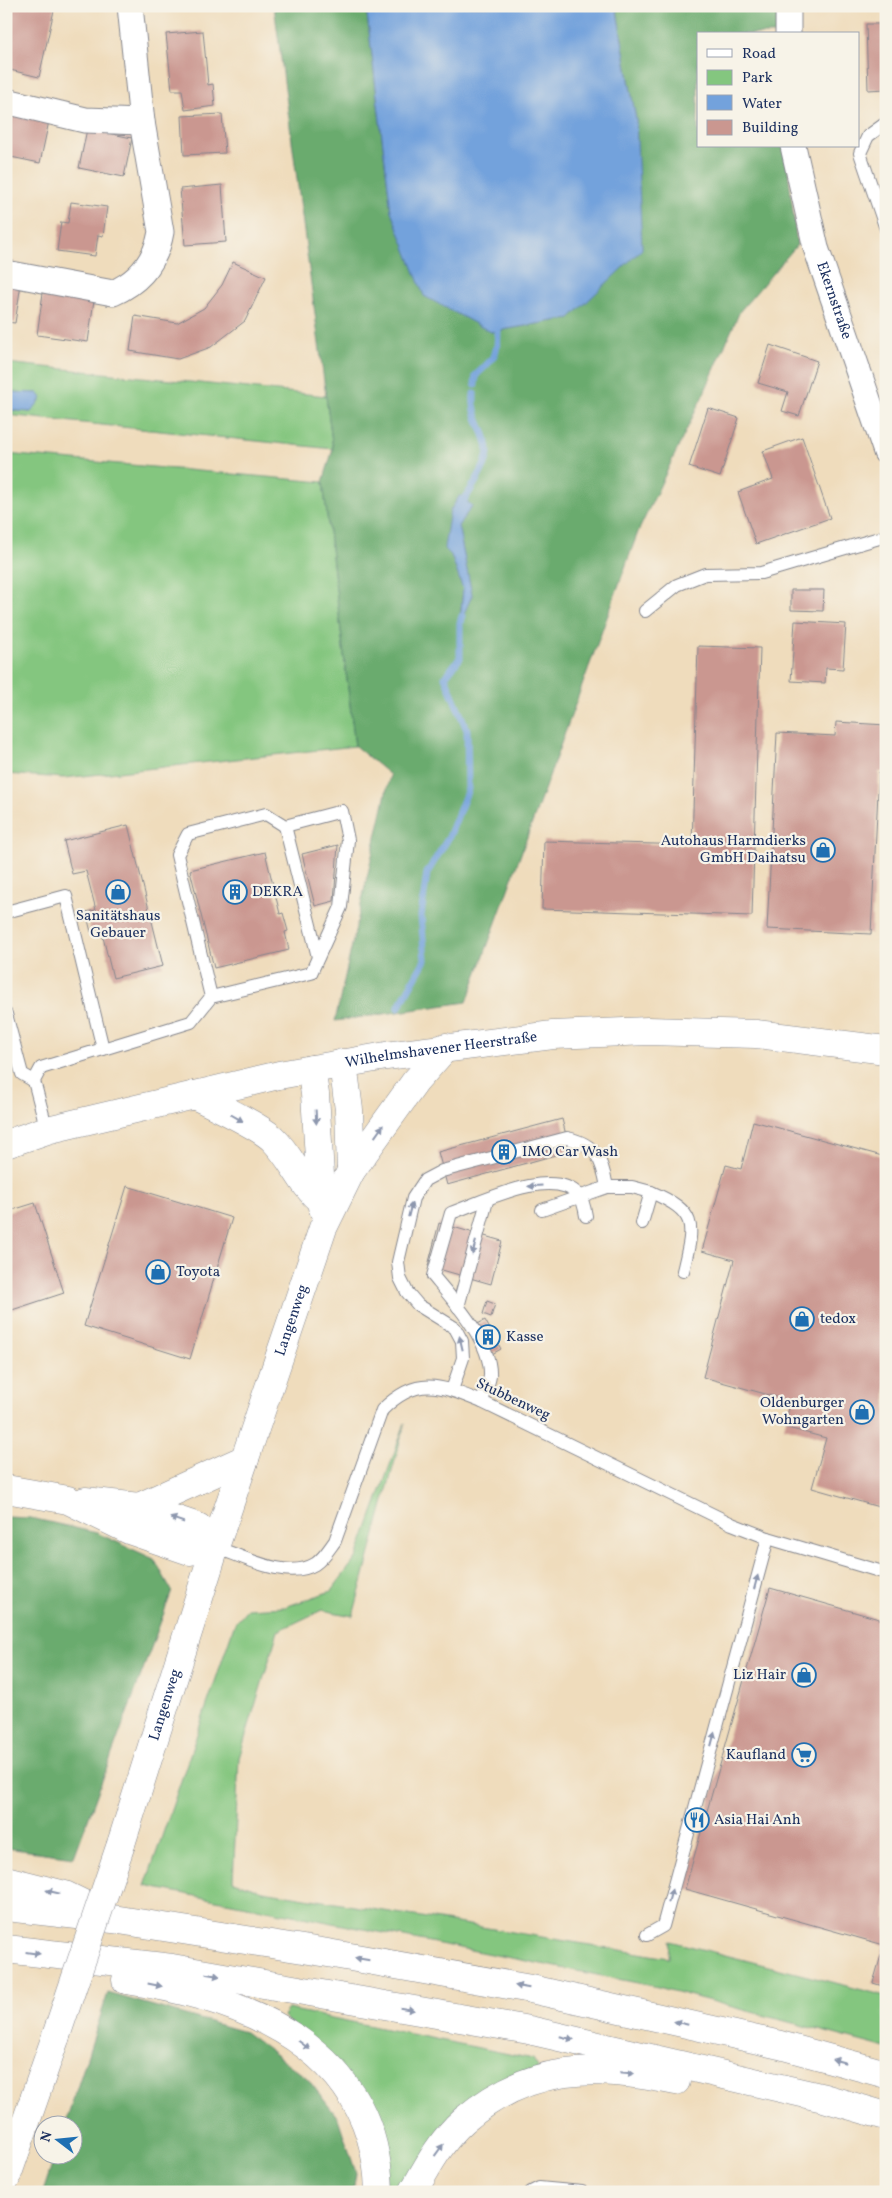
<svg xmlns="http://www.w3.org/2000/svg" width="892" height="2198" font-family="Vollkorn,serif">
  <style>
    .green { fill: #84c67f; stroke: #507a6e }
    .forest { fill: #6bab6e; stroke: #436d66; fill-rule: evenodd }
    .water { fill: #73a2dc; stroke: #47689d }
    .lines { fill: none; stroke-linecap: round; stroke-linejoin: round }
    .stream { stroke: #73a2dc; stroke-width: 7 }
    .building { fill: #ca9790 }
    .service-casing { stroke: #85868d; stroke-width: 14 }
    .minor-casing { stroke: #85868d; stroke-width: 27 }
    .tertiary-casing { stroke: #85868d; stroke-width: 29 }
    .motorway-casing { stroke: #85868d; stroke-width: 29 }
    .service { stroke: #fff; stroke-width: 12 }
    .minor { stroke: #fff; stroke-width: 25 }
    .tertiary { stroke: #fff; stroke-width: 28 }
    .motorway { stroke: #fff; stroke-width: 28 }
    .tertiary-bridge-casing { stroke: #85868d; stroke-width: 29; stroke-linecap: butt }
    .tertiary-bridge { stroke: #fff; stroke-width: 28 }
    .oneway { fill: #8d97ae }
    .labels { text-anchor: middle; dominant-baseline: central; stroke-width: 4.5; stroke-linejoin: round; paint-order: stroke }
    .street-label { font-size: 15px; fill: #1b2f5e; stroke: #f7f3e8 }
    .poi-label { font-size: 15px; fill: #1b2f5e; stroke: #f7f3e8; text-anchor: start }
  </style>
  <rect width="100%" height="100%" fill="#f7f3e8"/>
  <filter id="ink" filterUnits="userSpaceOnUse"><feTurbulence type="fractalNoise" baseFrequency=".02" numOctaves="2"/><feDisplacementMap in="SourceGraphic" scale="10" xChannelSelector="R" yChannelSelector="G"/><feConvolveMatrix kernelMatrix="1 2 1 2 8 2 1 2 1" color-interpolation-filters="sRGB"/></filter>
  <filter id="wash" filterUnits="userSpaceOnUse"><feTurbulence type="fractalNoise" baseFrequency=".0096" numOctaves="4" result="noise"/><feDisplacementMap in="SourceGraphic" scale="20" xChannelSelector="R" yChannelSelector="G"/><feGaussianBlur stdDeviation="1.12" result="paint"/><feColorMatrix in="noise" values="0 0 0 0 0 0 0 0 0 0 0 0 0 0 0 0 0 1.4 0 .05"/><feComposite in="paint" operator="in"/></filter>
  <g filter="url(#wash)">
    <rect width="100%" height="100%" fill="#efdcbc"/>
    <g class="green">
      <path d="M6,363L326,396L333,449L6,415V410L31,412L37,393L6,392Z"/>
      <path d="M6,454L323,482L355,746L64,778L6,774Z"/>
      <path d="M405,1423L353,1616L322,1610L278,1631L239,1758L233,1881L263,1891L669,1958L670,1941L886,1996V2048L658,1987L145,1886L235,1623L247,1609L285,1607L331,1591L357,1557Z"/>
      <path d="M288,2009L533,2059L539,2069L405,2192H385V2141L283,2016Z"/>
    </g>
    <g class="forest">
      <path d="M274,6H366L391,211L491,332L570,318L636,120L616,6H780L779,34H698V146H785L797,245L740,311L704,393L638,532L467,1002L335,1021L390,775L355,746L323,482L333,449ZM460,495L472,506L458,526L472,595L460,621L463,589L451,555Z"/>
      <path d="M6,1517L31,1518L97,1533L154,1559L172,1591L74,1857L6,1848Z"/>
      <path d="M108,1993L245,2032L307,2078L338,2118L356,2173L353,2192H43L55,2156H72V2126L65,2125Z"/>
    </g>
    <g class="water">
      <path d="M366,6H616L636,120L642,249L570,318L491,332L424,296L391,211Z"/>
      <path d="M6,392L38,393L42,398L31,412L6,410Z"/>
      <path d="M460,495L472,506L458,526L472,595L460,623L463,589L451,555L444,548L450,511Z"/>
    </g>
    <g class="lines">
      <g class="stream">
        <path d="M475,384L476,375C494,359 498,355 498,330"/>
        <path d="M460,507C468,493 488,466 488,451C488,433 471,418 474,394"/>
        <path d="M398,1008L425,960L421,916L427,873L449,837L468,789L467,730L445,677L460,658V623L462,616"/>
      </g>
    </g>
    <g id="blocks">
      <g class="building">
        <path d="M7,6H55L39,77L6,69Z"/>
        <path d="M866,24H886V89L868,90Z"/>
        <path d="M203,31L208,85L213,84L215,106L185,110L182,90H172L166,34Z"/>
        <path d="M13,114L49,121L40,163L6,156V145Z"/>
        <path d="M222,114L225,153L184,155L182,116Z"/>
        <path d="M87,129L132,138L124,177L79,168Z"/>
        <path d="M222,185L226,242L185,245L180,189Z"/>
        <path d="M71,202L107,207L103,236L98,235L95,256L57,251L61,222L68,223Z"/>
        <path d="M233,262L266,277L245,321L211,347L178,359L130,351L135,316L177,323L204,308L222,285Z"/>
        <path d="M6,281L21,284L15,323L6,322Z"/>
        <path d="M43,293L94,300L88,342L37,335Z"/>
        <path d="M770,345L817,361L799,416L782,411L788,392L758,383Z"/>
        <path d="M708,408L739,418L720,477L689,467Z"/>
        <path d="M802,437L830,518L756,544L738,492L773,479L763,451Z"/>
        <path d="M791,590H824L823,611L791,610Z"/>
        <path d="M795,621L846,624L843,669L826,668L825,683L791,681Z"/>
        <path d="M698,646L760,648L752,916L542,909L544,841L692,845Z"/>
        <path d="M836,722L886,725V772H879L871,934L767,929L777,733L835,736Z"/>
        <path d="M128,825L163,966L113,978L101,929L91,932L86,912L96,910L86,871L72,874L64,841Z"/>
        <path d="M338,845L334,901L315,906L302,854Z"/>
        <path d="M265,852L280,914L283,913L288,931L285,932L289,950L214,968L190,870Z"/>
        <path d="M562,1119L570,1151L447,1185L438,1152Z"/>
        <path d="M753,1121L886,1157V1509L812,1488L826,1438L784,1427L791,1401L703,1377L734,1260L702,1251L726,1165L741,1169Z"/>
        <path d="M127,1186L232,1218L190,1359L84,1326Z"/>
        <path d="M35,1203L64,1293L6,1312V1212Z"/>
        <path d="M439,1223L502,1241L491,1284L428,1266Z"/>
        <path d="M487,1301L495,1304L491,1317L483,1314Z"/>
        <path d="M485,1320L501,1349L492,1354L476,1325Z"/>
        <path d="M770,1588L886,1621V1987L873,1983L884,1945L685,1889Z"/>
      </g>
    </g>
  </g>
  <g filter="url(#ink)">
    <use href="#blocks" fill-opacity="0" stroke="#85868d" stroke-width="1"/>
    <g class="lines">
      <g class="service-casing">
        <g id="service">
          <path d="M886,123L868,136L860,153L886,229"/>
          <path d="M645,611L677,585L705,574L761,573L886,536"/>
          <path d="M285,826L318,957"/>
          <path d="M6,912L66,896L103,1049"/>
          <path d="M6,1014L22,1074L34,1081"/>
          <path d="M47,1130L34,1081L41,1068L191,1022L211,997L311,973L341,907L348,840L342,811L285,826L266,814L188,834L177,855L211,997"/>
          <path d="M651,1192C699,1213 694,1225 683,1271"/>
          <path d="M542,1210L607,1187H632L651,1192L642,1223"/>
          <path d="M458,1307L487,1201"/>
          <path d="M452,1390L463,1358L462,1341L455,1328L418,1305L407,1292L400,1278L398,1262L413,1198L425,1180L442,1171L567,1138C596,1144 602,1159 607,1187"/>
          <path d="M482,1402C484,1394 489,1384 490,1376C492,1342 453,1300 433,1276L451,1213C482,1202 552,1166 579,1195C583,1200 585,1210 586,1216"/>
          <path d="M215,1547C242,1556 287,1581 315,1564C324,1558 329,1549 335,1541L382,1410C417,1375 440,1385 482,1402L732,1524L768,1538L886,1573"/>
          <path d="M647,1935L663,1926L768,1538"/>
          <path d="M531,2192L539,2188L582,2192"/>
        </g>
      </g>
      <g class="minor-casing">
        <g id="minor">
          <path d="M788,34V6"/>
          <path d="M6,101L85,120L142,122"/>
          <path id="s1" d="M793,146L816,248L886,452"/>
          <path d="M6,273L113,293C140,281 156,261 161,232L142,122L130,6"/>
        </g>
      </g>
      <g class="tertiary-casing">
        <g id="tertiary">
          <path d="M343,1063L349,1110L351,1171"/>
          <path d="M311,1069L315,1094L322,1207"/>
          <path d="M194,1095C216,1106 254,1123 272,1138C292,1157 301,1184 321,1201"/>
          <path id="s2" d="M6,1144L47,1130L279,1075L386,1056L553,1035L648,1031L756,1034L886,1050"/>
          <path id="s3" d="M121,1844L215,1547L323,1228L351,1171L415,1082L446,1047"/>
          <path d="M6,2179L56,2036"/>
        </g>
      </g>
      <g class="motorway-casing">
        <g id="motorway">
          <path d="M6,1489L68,1500L129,1530L190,1551L215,1547"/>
          <path d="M85,1501L139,1507L198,1527L215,1547"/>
          <path d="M139,1507L245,1459"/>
          <path d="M6,1880L65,1895L96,1910"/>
          <path d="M6,1907L113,1919L322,1952L531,1989L780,2045L886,2074"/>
          <path d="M6,1949L172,1968L529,2030L824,2098L886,2116"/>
          <path d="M126,1980C247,1998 376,2049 379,2192"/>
          <path d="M413,2192C427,2167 442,2139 464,2120C531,2063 595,2065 676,2081"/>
        </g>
      </g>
      <use href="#service" class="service"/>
      <use href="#minor" class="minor"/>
      <use href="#tertiary" class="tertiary"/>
      <use href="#motorway" class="motorway"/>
      <g class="tertiary-bridge-casing">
        <path id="tertiary-bridge" d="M56,2036L121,1844"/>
      </g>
      <use href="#tertiary-bridge" class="tertiary-bridge"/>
    </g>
    <defs><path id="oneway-solid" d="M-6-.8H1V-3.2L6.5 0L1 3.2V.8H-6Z" transform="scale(1.25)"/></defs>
    <g class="oneway">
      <use href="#oneway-solid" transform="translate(316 1117) rotate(87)"/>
      <use href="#oneway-solid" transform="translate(237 1118) rotate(30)"/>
      <use href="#oneway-solid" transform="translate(379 1131) rotate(-55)"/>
      <use href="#oneway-solid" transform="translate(535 1186) rotate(176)"/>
      <use href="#oneway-solid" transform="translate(410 1210) rotate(-76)"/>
      <use href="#oneway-solid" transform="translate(474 1248) rotate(105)"/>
      <use href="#oneway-solid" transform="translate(461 1343) rotate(-103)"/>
      <use href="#oneway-solid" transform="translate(177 1520) rotate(-161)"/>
      <use href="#oneway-solid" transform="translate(756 1582) rotate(-75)"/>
      <use href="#oneway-solid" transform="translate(713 1739) rotate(-75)"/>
      <use href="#oneway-solid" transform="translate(53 1892) rotate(-166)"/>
      <use href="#oneway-solid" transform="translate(670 1896) rotate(-75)"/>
      <use href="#oneway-solid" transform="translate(33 1953) rotate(7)"/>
      <use href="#oneway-solid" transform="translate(362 1959) rotate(-170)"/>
      <use href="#oneway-solid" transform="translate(213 1975) rotate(10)"/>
      <use href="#oneway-solid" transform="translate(155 1985) rotate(11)"/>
      <use href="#oneway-solid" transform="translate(522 1987) rotate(-170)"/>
      <use href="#oneway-solid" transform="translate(407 2009) rotate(10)"/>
      <use href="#oneway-solid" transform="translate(681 2023) rotate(-167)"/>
      <use href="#oneway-solid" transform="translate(567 2038) rotate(13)"/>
      <use href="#oneway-solid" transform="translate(304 2045) rotate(37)"/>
      <use href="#oneway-solid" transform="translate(839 2061) rotate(-165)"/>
      <use href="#oneway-solid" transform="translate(627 2073) rotate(5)"/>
      <use href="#oneway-solid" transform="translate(439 2150) rotate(-54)"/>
    </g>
  </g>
  <defs>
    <g id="shop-ring" transform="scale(1.25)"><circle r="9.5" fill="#f7f3e8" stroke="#1f6fb2" stroke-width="1.5"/><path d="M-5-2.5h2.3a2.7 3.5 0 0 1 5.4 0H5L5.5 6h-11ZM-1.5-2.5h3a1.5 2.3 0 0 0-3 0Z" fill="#1f6fb2"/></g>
    <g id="building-ring" transform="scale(1.25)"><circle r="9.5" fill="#f7f3e8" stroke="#1f6fb2" stroke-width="1.5"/><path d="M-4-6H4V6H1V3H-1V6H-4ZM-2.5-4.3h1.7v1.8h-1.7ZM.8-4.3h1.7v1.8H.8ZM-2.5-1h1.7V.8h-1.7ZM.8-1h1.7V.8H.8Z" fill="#1f6fb2"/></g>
    <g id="supermarket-ring" transform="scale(1.25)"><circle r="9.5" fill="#f7f3e8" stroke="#1f6fb2" stroke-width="1.5"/><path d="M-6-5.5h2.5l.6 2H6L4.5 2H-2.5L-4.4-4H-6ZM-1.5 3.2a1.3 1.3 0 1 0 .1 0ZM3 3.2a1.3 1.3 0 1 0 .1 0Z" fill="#1f6fb2"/></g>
    <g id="restaurant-ring" transform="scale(1.25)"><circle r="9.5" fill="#f7f3e8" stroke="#1f6fb2" stroke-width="1.5"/><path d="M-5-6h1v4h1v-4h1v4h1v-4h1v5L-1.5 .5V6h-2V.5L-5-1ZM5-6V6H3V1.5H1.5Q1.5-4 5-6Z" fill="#1f6fb2"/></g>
  </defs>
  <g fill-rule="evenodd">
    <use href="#shop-ring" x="823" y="850"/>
    <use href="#shop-ring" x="118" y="892"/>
    <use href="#building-ring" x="235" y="892"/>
    <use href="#building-ring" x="504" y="1152"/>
    <use href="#shop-ring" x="158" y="1272"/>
    <use href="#shop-ring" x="802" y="1319"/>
    <use href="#building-ring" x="488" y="1337"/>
    <use href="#shop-ring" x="862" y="1412"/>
    <use href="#shop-ring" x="804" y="1675"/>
    <use href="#supermarket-ring" x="804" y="1755"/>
    <use href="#restaurant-ring" x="697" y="1820"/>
  </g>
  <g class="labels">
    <g class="street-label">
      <text stroke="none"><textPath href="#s1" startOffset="160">Ekernstraße</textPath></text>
      <text stroke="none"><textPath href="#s2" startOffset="446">Wilhelmshavener Heerstraße</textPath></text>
      <text stroke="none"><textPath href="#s3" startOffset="551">Langenweg</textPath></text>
      <text transform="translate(513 1400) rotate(25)">Stubbenweg</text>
      <text stroke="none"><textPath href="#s3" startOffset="146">Langenweg</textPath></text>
    </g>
    <g class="poi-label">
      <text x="806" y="841" text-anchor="end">Autohaus Harmdierks<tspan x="806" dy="17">GmbH Daihatsu</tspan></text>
      <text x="252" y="892">DEKRA</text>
      <text x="118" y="916" text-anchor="middle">Sanitätshaus<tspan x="118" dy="17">Gebauer</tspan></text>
      <text x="522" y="1152">IMO Car Wash</text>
      <text x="176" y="1272">Toyota</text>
      <text x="820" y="1319">tedox</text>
      <text x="506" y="1337">Kasse</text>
      <text x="844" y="1403" text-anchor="end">Oldenburger<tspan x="844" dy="17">Wohngarten</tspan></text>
      <text x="786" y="1675" text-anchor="end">Liz Hair</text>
      <text x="786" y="1755" text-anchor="end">Kaufland</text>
      <text x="714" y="1820">Asia Hai Anh</text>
    </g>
  </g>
  <rect width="892" height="2198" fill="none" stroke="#f7f3e8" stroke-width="25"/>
  <rect x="697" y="32" width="162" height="115" fill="#f7f3e8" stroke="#9fa5b1"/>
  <rect x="707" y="49" width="25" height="8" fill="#ffffff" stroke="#9fa5b1"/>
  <text x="742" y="58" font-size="15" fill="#1b2f5e">Road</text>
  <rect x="707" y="70" width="25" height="15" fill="#84c67f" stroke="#9fa5b1"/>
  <text x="742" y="82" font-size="15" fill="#1b2f5e">Park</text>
  <rect x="707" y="95" width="25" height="15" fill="#73a2dc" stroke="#9fa5b1"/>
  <text x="742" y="108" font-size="15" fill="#1b2f5e">Water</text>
  <rect x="707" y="120" width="25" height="15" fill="#ca9790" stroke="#9fa5b1"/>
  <text x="742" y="132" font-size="15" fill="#1b2f5e">Building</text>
  <g transform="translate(58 2140) rotate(286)"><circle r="24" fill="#f7f3e8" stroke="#9fa5b1"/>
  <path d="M0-4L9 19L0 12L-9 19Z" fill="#1f6fb2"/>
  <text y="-8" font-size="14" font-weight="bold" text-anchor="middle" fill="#1b2f5e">N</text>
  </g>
</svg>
